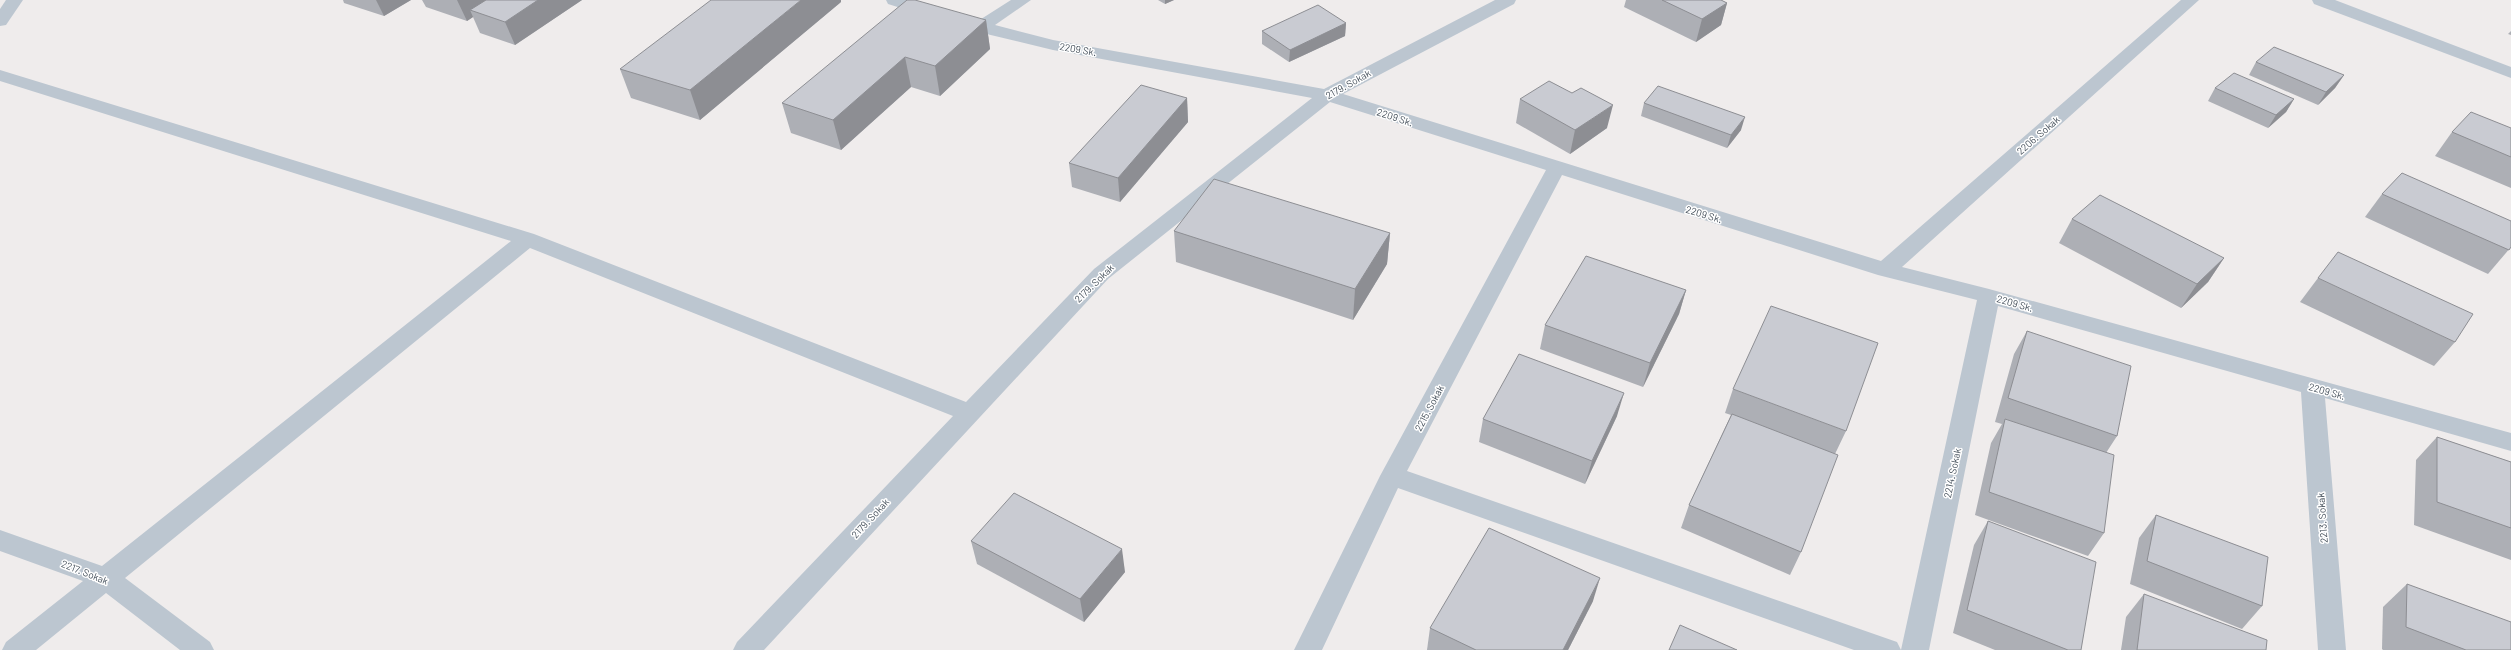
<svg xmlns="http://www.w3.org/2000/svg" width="2511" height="650" font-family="Barlow,sans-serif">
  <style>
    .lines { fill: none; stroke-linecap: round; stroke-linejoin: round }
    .minor { fill: #bcc6d0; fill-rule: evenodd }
    .wall { fill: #adafb5 }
    .shaded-wall { fill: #8d8e93 }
    .building { fill: #c9cbd2; stroke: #8d8e93 }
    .labels { text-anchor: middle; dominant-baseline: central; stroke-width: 3; stroke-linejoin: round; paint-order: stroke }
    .street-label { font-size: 10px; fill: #444f5a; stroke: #fff }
  </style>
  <rect width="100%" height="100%" fill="#efecec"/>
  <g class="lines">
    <g class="minor">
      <path d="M6,0H23L6,25L0,26V9Z"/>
      <path d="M886,0H911L978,21L1011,0H1031L995,25L1053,40L1324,89L1495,0H1516L1514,4L1343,94L1881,261L2181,0H2199L1902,267L1989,289L2511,433V451L2325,398L2346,650H2318L2301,392L1998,306L1929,650H1901L1977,300L1878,275L1562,175L1407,471L1897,642L1901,650H1854L1398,488L1322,650H1294L1380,476L1546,170L1330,102L1108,279L764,650H733L737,642L953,416L530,248L125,578L210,642L214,650H180L106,593L36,650H2L6,642L83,581L0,551V530L102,566L511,241L0,81V70L534,234L966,402L1094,269L1312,98L1053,50L974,31L888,4Z"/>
      <path d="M2312,0H2335L2511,67V78L2314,4Z"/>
    </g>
  </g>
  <g class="wall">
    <path d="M343,0H411L384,16L344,3Z"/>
    <path d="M422,0H582L515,45L480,33L473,17L467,21L426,7Z"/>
    <path d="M1158,0H1174L1165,4Z"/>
    <path d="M1626,0H1721L1727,3L1721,25L1696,42L1624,7Z"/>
    <path d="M841,2L700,120L631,98L620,69Z"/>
    <path d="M986,20L990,49L940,96L911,87L841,150L791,133L782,103Z"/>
    <path d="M1346,23L1345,36L1289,62L1262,44V31Z"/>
    <path d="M2511,31V35L2508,34Z"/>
    <path d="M2256,62L2344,75L2335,88L2318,105L2249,75Z"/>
    <path d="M2215,88L2294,99L2286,112L2268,128L2208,101Z"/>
    <path d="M1187,98L1188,122L1120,202L1072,187L1069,163Z"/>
    <path d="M1520,99L1607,128L1570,154L1516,123Z"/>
    <path d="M1644,103L1741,130L1727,148L1641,116Z"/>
    <path d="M2511,128V188L2435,156L2452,132Z"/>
    <path d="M2382,194L2511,247L2488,274L2365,217Z"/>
    <path d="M2072,219L2224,258L2208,282L2181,308L2059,243Z"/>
    <path d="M1174,231L1390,233L1387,264L1353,320L1176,262Z"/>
    <path d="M2318,278L2455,342L2434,366L2300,302Z"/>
    <path d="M1686,290L1679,314L1643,387L1540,349L1545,325Z"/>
    <path d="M2027,331L2117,436L2106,453L2104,533L2088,556L1975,515L1991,443L2002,424L1995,422L2014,354Z"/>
    <path d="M1733,389L1846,431L1835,454L1801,552L1790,575L1681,528L1689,505L1731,415L1725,413Z"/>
    <path d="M1617,416L1585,484L1479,442L1483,419Z"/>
    <path d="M2437,437L2511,462V560L2414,525L2416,460Z"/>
    <path d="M2156,515L2262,606L2242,629L2130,584L2139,538Z"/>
    <path d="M1988,521L2081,650H1995L1953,633L1974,545Z"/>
    <path d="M971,541L1125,572L1084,622L977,564Z"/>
    <path d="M2407,584L2511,650H2383L2382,649L2383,607Z"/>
    <path d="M2144,594L2266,650H2121L2126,617Z"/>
    <path d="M1593,601L1568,650H1427L1430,628Z"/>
  </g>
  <g class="shaded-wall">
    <path d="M376,0H411L384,16Z"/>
    <path d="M457,0H500L470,10L473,17L467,21Z"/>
    <path d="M538,0H582L515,45L505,22Z"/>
    <path d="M801,0H841V2L700,120L690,90Z"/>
    <path d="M1165,0H1174L1165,4Z"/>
    <path d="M1727,3L1721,25L1696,42L1702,19Z"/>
    <path d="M986,20L990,49L940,96L935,66Z"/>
    <path d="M1346,23L1345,36L1289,62L1290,50Z"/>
    <path d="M905,57L911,87L841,150L833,120Z"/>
    <path d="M2344,75L2335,88L2318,105L2326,92Z"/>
    <path d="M1187,98L1188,122L1120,202L1118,178Z"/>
    <path d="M2294,99L2286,112L2268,128L2276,115Z"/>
    <path d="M1613,105L1607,128L1570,154L1575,130Z"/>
    <path d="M1745,117L1741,130L1727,148L1731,135Z"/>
    <path d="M1390,233L1387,264L1353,320L1355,289Z"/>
    <path d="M2224,258L2208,282L2181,308L2197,284Z"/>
    <path d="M1686,290L1679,314L1643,387L1650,363Z"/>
    <path d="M1624,393L1617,416L1585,484L1592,461Z"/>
    <path d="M1122,549L1125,572L1084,622L1080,599Z"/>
    <path d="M1600,578L1593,601L1568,650H1563Z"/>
  </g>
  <g class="building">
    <path d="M486,0H538L505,22L470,10Z"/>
    <path d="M711,0H801L690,90L620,69Z"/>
    <path d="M907,0H915L986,20L935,66L905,57L833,120L782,103Z"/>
    <path d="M1662,0H1721L1727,3L1702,19Z"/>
    <path d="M1318,5L1346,23L1290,50L1262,31Z"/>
    <path d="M2274,47L2344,75L2326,92L2256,62Z"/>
    <path d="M2234,73L2294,99L2276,115L2215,88Z"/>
    <path d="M1549,81L1572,93L1581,88L1613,105L1575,130L1520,99Z"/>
    <path d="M1141,85L1187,98L1118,178L1069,163Z"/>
    <path d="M1658,86L1745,117L1731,135L1644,103Z"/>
    <path d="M2471,112L2511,128V157L2452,132Z"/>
    <path d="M2402,173L2511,221V247L2509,250L2382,194Z"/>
    <path d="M1214,179L1390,233L1355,289L1174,231Z"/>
    <path d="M2100,195L2224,258L2197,284L2072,219Z"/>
    <path d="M2338,252L2473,314L2455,342L2318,278Z"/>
    <path d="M1586,256L1686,290L1650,363L1545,325Z"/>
    <path d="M1771,306L1878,343L1846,431L1733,389Z"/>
    <path d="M2027,331L2131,366L2117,436L2008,398Z"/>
    <path d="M1519,354L1624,393L1592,461L1483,419Z"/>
    <path d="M1732,414L1838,455L1801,552L1689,505Z"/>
    <path d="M2005,419L2114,455L2104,533L1989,492Z"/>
    <path d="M2437,437L2511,462V528L2437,502Z"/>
    <path d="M1014,493L1122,549L1080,599L971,541Z"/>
    <path d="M2156,515L2268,557L2262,606L2147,561Z"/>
    <path d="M1988,521L2096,562L2081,650H2068L1967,610Z"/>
    <path d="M1489,528L1600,578L1563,650H1476L1430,628Z"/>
    <path d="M2407,584L2511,622V650H2466L2406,627Z"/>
    <path d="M2144,594L2267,640L2266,650H2137Z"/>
    <path d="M1680,625L1737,650H1669Z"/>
  </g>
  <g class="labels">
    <g class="street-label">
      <text transform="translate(1078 49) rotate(10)">2209 Sk.</text>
      <text transform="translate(1348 84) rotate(-29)">2179. Sokak</text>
      <text transform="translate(1395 117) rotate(18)">2209 Sk.</text>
      <text transform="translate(2038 135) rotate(-41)">2206. Sokak</text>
      <text transform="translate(1704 214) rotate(17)">2209 Sk.</text>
      <text transform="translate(1094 283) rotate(-44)">2179. Sokak</text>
      <text transform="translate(2015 303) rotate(16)">2209 Sk.</text>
      <text transform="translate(2327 391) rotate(16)">2209 Sk.</text>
      <text transform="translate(1429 408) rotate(-62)">2215. Sokak</text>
      <text transform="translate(1952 473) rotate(-78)">2214. Sokak</text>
      <text transform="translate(870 518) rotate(-47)">2179. Sokak</text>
      <text transform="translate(2322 518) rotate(-94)">2213. Sokak</text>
      <text transform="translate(85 572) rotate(22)">2217. Sokak</text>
    </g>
  </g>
</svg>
